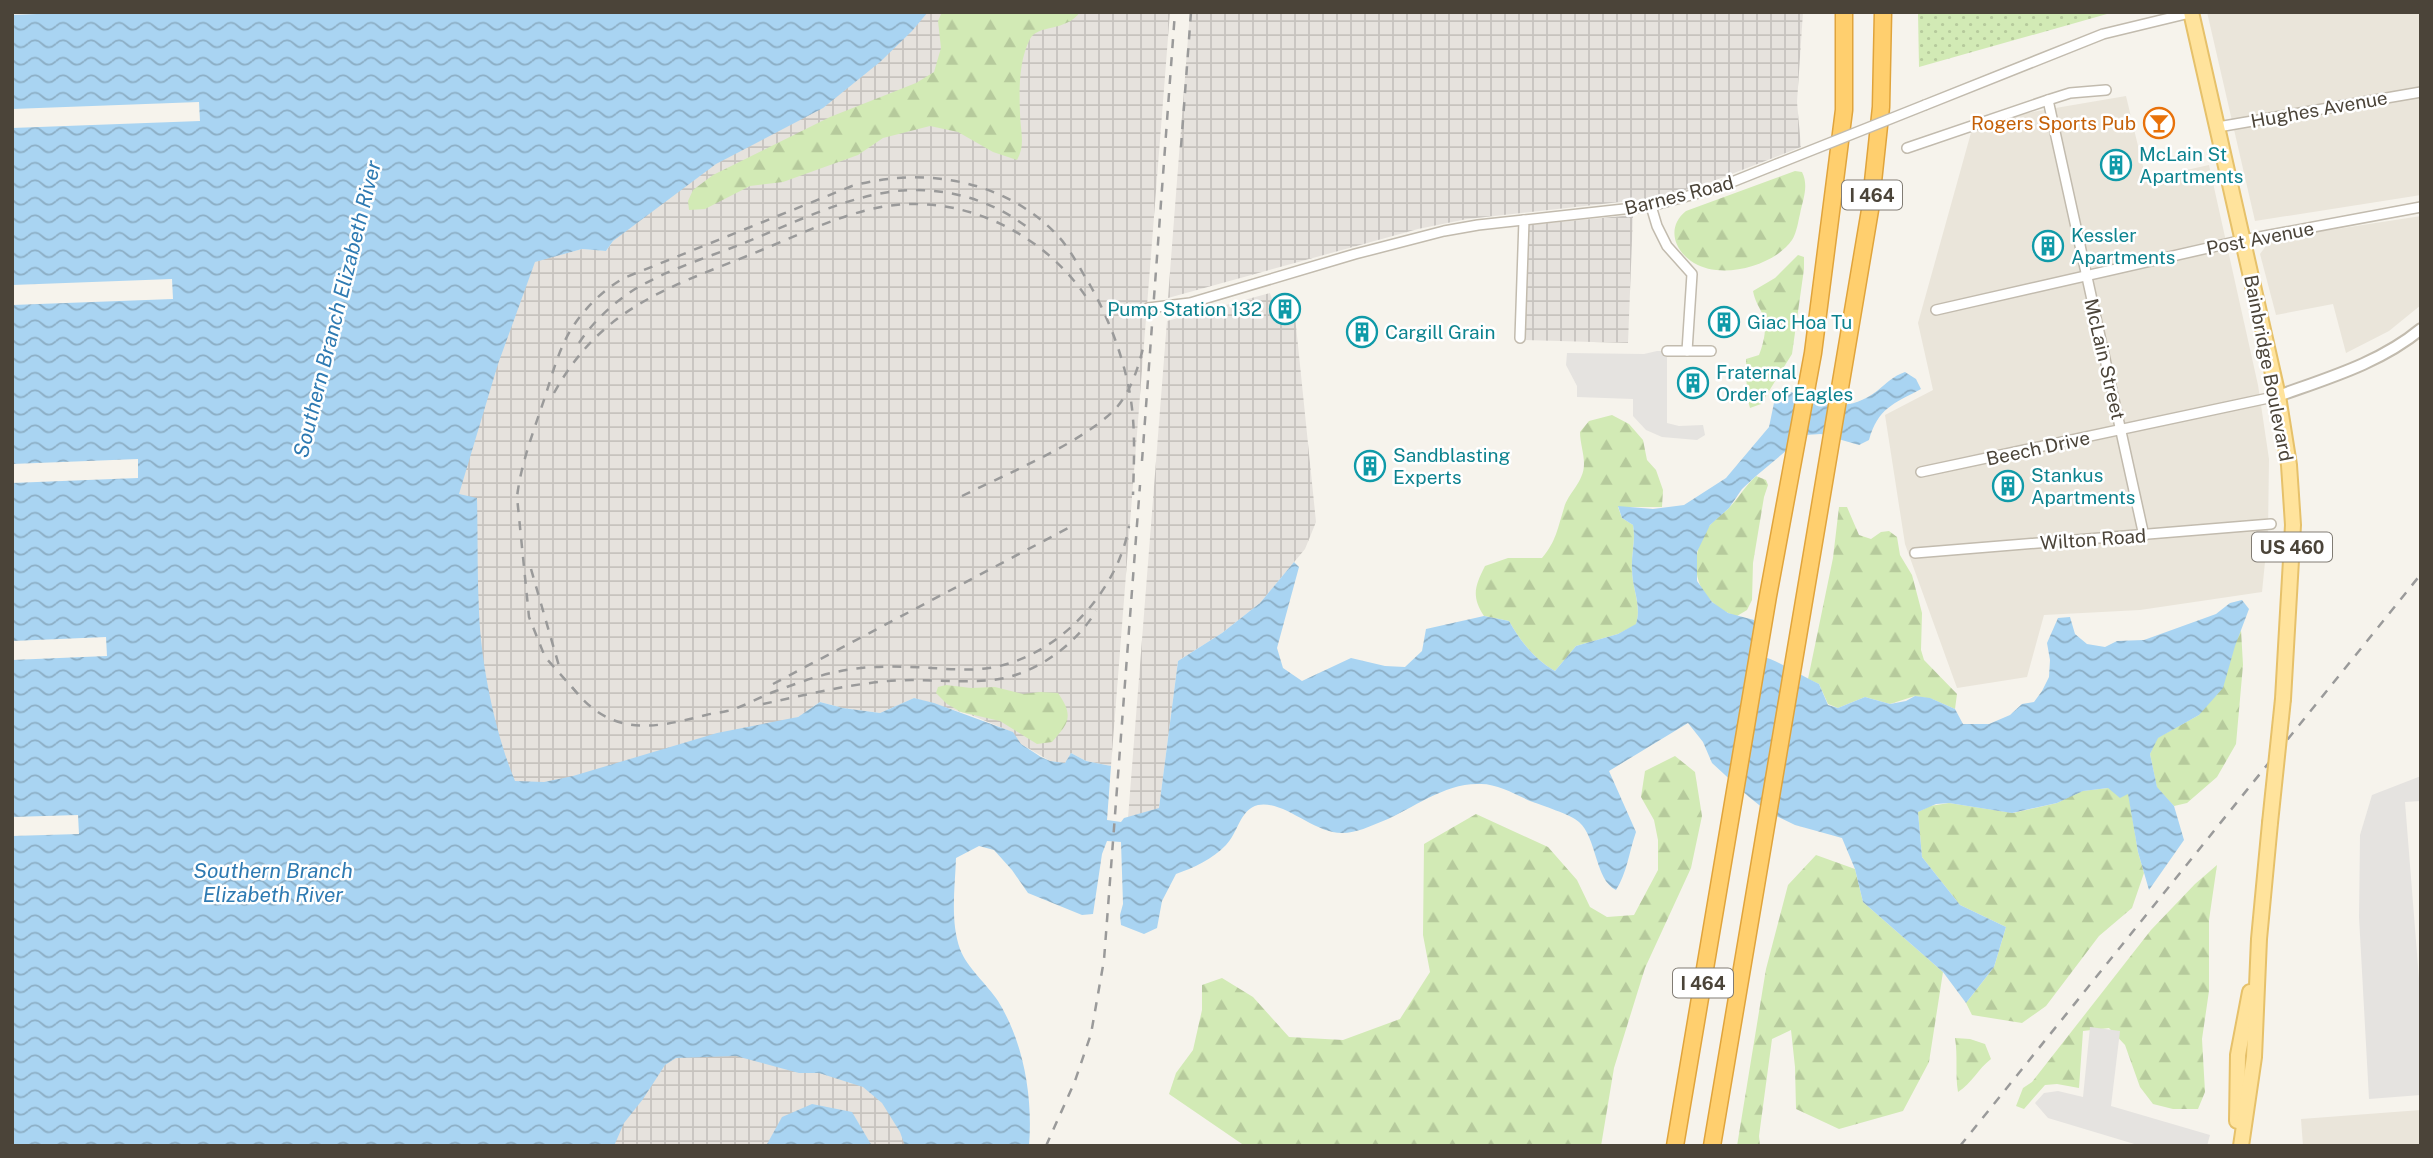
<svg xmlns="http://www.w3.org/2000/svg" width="2433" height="1158" font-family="'Public Sans',sans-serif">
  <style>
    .residential { fill: #eae5da }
    .industrial { fill: url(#industrial-grid) }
    .grass { fill: url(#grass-dots) }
    .forest { fill: url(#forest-firs) }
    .parking { fill: #e5e3e0 }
    .water { fill: url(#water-waves) }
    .pier { fill: #f6f3ec }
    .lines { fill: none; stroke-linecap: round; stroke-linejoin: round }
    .minor-casing { stroke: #c2bbae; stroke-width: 12 }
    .tertiary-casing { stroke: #c2bbae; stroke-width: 14 }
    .primary-casing { stroke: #e6c16a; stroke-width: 18 }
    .motorway-casing { stroke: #e0a43c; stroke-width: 19 }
    .minor { stroke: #fff; stroke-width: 9 }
    .tertiary { stroke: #fff; stroke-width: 10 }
    .primary { stroke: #ffe39c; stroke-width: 14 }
    .motorway { stroke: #ffcf6e; stroke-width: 16 }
    .rail { stroke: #9a9a9a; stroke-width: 2.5; stroke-dasharray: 9 9; stroke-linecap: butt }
    .minor-bridge-casing { stroke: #c2bbae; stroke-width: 12; stroke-linecap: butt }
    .primary-bridge-casing { stroke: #e6c16a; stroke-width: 18; stroke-linecap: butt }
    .minor-bridge { stroke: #fff; stroke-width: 9 }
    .primary-bridge { stroke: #ffe39c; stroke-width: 14 }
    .labels { text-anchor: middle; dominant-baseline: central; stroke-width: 5; stroke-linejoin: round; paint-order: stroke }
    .shield { fill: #fff; stroke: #817c74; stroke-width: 2 }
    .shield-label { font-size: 18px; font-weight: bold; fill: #4b4439 }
    .street-label { font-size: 19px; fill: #4b4439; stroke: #fff }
    .food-label { font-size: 19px; fill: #c56008; stroke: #fff; text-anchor: end }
    .culture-label { font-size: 19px; fill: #0d838f; stroke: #fff; text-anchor: start }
    .water-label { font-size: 21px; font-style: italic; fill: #2e7ab2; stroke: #fff }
  </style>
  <defs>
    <pattern id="industrial-grid" width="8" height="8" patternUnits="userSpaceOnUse" patternTransform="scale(1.75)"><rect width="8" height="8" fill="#e6e2dd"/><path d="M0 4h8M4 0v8" fill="none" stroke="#c7c3be"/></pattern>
    <pattern id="grass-dots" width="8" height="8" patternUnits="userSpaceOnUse" patternTransform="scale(1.75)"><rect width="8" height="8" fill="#d2eab5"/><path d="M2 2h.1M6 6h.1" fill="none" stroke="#b6ca9c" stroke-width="1.8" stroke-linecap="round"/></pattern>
    <pattern id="forest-firs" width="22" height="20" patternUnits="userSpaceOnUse" patternTransform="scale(1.75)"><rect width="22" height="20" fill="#d2eab5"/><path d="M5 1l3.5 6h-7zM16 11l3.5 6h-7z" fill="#b6ca9c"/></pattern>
    <pattern id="water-waves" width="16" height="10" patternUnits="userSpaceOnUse" patternTransform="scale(1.75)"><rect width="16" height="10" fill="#a9d4f2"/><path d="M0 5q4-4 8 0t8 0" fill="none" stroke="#8caec5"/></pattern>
  </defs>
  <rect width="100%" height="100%" fill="#f6f3ec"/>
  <g class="residential">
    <path d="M2207,12H2421V195L2255,221Z"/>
    <path d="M2126,96L2146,179L2209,165L2258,385L2269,459L2268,532L2262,592L2140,610L2044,615L2027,677L1957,688L1905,544L1885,415L1933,390L1918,323L1974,122Z"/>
    <path d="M2421,216V305L2389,331L2346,353L2333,304L2276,315L2260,254L2271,239Z"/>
    <path d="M2421,1110V1146H2303L2301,1119Z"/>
  </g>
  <g class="industrial">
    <path d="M886,12H1170L1111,766L1086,761L1071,753L1065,763L1050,761L1021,744L1012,732L971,715L914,698L880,713L843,708L820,702L798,717L600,780L472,789L403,493L476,277L582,249L606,251L613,241Z"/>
    <path d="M1190,12H1803L1797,102L1801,147L1698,187L1647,199L1467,219L1418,229L1168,298Z"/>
    <path d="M1633,215L1628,343L1522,340L1528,225Z"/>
    <path d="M1270,293L1279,322L1295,316L1316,522L1305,549L1260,603L1222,633L1178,661L1159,808L1152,818H1128L1167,321Z"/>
    <path d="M539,1035L733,1050L903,1085L907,1146H484Z"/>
  </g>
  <path class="grass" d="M1918,12H2114L1919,67Z"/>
  <g class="forest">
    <path d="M942,12H1080C1066,32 1038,24 1030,39C1019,60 1019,89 1020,113C1020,130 1026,144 1017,160L993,152L958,132L930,126L883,138L858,155L783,182L750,186L705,209L689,210L688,201L693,190L713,175L830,117L916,83L934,72L941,48L938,21Z"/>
    <path d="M1795,171L1802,172C1809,186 1803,199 1800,214C1798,222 1797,232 1792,240C1774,266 1722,280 1694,263C1674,251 1666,227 1686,211Z"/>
    <path d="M1798,255L1804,257V269L1792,354L1761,404L1750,408L1747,397L1746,359L1759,355C1764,343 1768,325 1762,313C1758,305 1755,301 1753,291L1775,278Z"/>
    <path d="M1612,415L1629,424L1643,440L1647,460L1656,470L1663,490L1662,507H1618L1622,518L1633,525C1636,541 1631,554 1632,569C1632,589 1642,605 1636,625L1618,634L1576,646L1555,671C1535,660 1520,641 1509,621L1484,616C1471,596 1475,586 1485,566L1508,558H1542C1556,542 1558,527 1564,508C1568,493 1584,482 1584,464C1584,453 1580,443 1580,432L1589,421Z"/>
    <path d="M1756,476L1766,480L1768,485L1764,497L1753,563L1752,600L1747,610L1737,616C1724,613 1714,605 1706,595C1690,575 1695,542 1711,524C1716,518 1723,514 1728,509C1738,499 1745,486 1756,476Z"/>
    <path d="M1839,507H1847L1859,535L1871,539L1881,532L1889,531L1897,537L1900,555L1912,575L1922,613L1921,650L1924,660L1957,694L1955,709L1932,699L1915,696L1890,704L1865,697L1838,708L1828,704L1819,684L1808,679L1833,558Z"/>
    <path d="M2241,630L2243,665L2236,744L2217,777L2187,803L2174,806L2157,788L2150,754L2157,738L2199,715Z"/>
    <path d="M946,685L971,688L995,687L1023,694L1040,692L1058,693C1074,716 1069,723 1052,742L1037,744L1000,721L961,712L947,704L936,693L938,687Z"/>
    <path d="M1675,756L1695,772L1702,816L1691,868L1645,968L1614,1068L1601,1146H1245L1169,1094L1176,1073L1193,1050L1202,1010V985L1222,978L1253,997L1289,1037L1343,1040L1400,1019L1430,972L1423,935L1424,844L1476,814L1548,847L1577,880L1590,907L1607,917L1634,915L1658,870V840L1654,820L1641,797L1645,771Z"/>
    <path d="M2108,788L2128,791L2138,852L2144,873L2132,908L2099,936L2046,1006L2022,1023L1972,1015L1966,1003L1994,967L2006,927L1960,905L1922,857L1918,812L1930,806L1949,803L2013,813L2057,803L2082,791Z"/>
    <path d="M1816,855L1855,869L1863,902L1943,972L1929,1062L1903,1111L1839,1129L1796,1109L1795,1067L1791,1030L1772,1039L1759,1136L1760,1146H1737L1766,969L1788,885Z"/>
    <path d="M2217,865L2209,920V991L2202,1039L2205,1092L2198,1109H2173L2153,1104L2140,1087L2125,1045L2109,1028L2083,1031L2079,1088L2057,1084L2045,1085L2024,1109L2016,1106L2023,1088L2032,1082L2151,930L2195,884Z"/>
    <path d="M1955,1038L1970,1039L1985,1044L1991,1059C1978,1069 1972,1083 1958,1092C1955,1074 1958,1056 1955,1038Z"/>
  </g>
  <g class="parking">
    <path d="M1657,351H1667V423L1679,426L1703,425L1705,435L1697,440L1662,437L1646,430L1633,416V399L1577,397V386L1566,365L1567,353L1644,354Z"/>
    <path d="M2421,776V801L2405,802L2421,1004V1095L2369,1099L2359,917L2360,835L2372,795Z"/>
    <path d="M2090,1027L2120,1031L2111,1106L2210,1135L2207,1146H2141L2048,1118L2035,1103L2044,1093L2058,1091L2083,1097Z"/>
  </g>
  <g class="water">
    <path d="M86,12H928L912,31L880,62L823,108L716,164L613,241L606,251L582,249L535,262L498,364L459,494L477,498C478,536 477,574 479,612C481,664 495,733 515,781L544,782L573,776L717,733L798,717L820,702L843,708L880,713L914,698L934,703L1013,732L1021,744L1041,757L1050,761L1065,763L1071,753L1086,761L1111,766L1107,820L1121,822L1124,818L1159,808L1178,661L1222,633L1260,603L1294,562L1299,567L1277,648L1283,668L1302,681L1351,658L1385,666L1405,667L1422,651L1426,629L1484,616L1509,621C1520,641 1535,660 1555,671L1576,646L1618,634L1636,624C1642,605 1632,589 1632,569C1631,554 1636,541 1633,525L1622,518L1618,506L1653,509L1684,505L1726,478L1769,427L1775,398L1788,391C1822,403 1845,415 1877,391C1887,383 1893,376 1905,372L1916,379L1921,389C1893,404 1878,408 1869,440L1859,445L1821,434L1805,435L1756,476L1742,489L1729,508L1710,525L1697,552V581L1712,602L1728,613L1754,620L1761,656C1782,662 1799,675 1819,684L1828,705L1838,708L1865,697L1890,704L1906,701L1915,696L1930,698L1955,709L1963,724H1989L2010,715L2022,704L2034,702L2042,691L2049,677L2050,660L2047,643L2058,618L2070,617L2075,634L2087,644L2105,647L2117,641L2144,640L2216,614L2230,603L2242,600L2249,609L2235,646L2223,688L2199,715L2158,738L2150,754L2157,787L2174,806L2184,840L2149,890L2138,852L2128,794L2120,798L2108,788L2083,791L2057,803L2012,813L1949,803L1936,804L1918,812L1922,857L1960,905L2006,927L1994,967L1966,1003L1943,972L1863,902L1855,869L1842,838L1795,825L1768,812L1749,797L1712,763L1703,742L1688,723L1609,771L1636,832C1629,852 1627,873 1616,890C1595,880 1597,838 1579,822C1572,815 1541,805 1530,801C1515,794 1497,784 1481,784C1446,782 1414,808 1383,821C1370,826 1357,833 1342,833C1313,833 1284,800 1258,805C1240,809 1238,833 1226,845C1213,859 1193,868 1176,874L1162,901L1157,928L1144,934L1121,925L1120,915L1123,904L1121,842L1107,841L1102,854L1093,914L1082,915L1028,893L1012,870L994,850L979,846L956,858C955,888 950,921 960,949C967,968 987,984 998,1001C1024,1043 1033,1098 1029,1146H905L900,1132L882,1103L863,1087L819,1073H799L736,1056L676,1058L665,1065L643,1099L624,1123L614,1146H12V15Z"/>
    <path d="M812,1104L852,1112L872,1146H766L782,1117Z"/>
  </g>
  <g class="pier">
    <path d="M199,102L200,121L12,128V109Z"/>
    <path d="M172,279L173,299L12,305V285Z"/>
    <path d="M138,459V478L12,483V464Z"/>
    <path d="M106,637L107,656L12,660V641Z"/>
    <path d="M78,815L79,834L12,836V817Z"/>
  </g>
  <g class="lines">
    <g class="minor-casing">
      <g id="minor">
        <path d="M2048,100L2144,536"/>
        <path d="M1925,105L2103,34L2194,12"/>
        <path d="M2218,127L2421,92"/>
        <path d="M1907,148L2048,100L2070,93L2106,90"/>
        <path d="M1651,206L1657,226L1667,246L1692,274L1687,351"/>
        <path d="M1148,308L1190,303L1355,254L1444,231L1478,225L1651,206L1717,188L1777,164"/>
        <path d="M1936,310L2243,240L2421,207"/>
        <path d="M1520,338L1524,220"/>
        <path d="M1667,351H1711"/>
        <path d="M1921,472L2278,396"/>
        <path d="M1915,553L2271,524"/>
      </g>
    </g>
    <g class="tertiary-casing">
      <path id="tertiary" d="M2278,396C2328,378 2380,363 2421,329"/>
    </g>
    <g class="primary-casing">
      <g id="primary">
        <path d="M2191,12L2278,396L2289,465L2293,525L2283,699"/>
        <path d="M2237,1121L2238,1055L2250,992"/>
        <path d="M2241,1146L2254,1057L2259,939L2270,823"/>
      </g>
    </g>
    <g class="motorway-casing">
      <g id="motorway">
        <path d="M1675,1146L1768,596L1813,353L1844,110V12"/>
        <path d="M1712,1146L1870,210L1881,107L1883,12"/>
      </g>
    </g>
    <use href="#minor" class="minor"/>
    <use href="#tertiary" class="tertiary"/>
    <use href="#primary" class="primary"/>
    <use href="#motorway" class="motorway"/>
    <g class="rail">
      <path d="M1181,147L1191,12"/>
      <path d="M579,343C593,322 611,305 632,291C664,271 703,259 739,245C793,224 856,190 915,190C958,190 999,204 1032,231"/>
      <path d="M554,393C601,308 667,288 752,254C792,238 838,215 881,207C962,192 1047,234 1090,303"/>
      <path d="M1142,461L1175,12"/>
      <path d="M962,496C1004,475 1087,441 1117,407C1131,390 1138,369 1143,348"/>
      <path d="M531,569L559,666"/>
      <path d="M773,684L1072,526"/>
      <path d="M572,687C611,737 652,729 706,715C713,713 720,713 727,711C744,707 759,697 776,691C795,684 816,676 836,672C867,665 900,666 931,668C950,669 970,671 989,668C1057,658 1118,592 1129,526"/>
      <path d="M578,694L545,657L529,617L517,497C521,463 534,430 545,397C553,372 560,344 576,322C589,304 605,289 624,278L852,186C924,166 1006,180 1058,236C1071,250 1080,269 1090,285C1108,317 1122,353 1129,389C1136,424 1134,460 1133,495"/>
      <path d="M763,704C801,696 840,686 879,682C917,677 954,684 992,680C1033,676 1075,646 1096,611"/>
      <path d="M1046,1146L1075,1081L1091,1034L1104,960L1140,485"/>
      <path d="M1960,1146L2421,574"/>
    </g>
    <g class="minor-bridge-casing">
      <path id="minor-bridge" d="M1777,164L1925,105"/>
    </g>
    <g class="primary-bridge-casing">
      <path id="primary-bridge" d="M2270,823L2283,699"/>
    </g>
    <use href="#minor-bridge" class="minor-bridge"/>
    <use href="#primary-bridge" class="primary-bridge"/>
  </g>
  <defs>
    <g id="bar-ring" transform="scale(1.575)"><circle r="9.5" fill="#fff" stroke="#e8710a" stroke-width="1.5"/><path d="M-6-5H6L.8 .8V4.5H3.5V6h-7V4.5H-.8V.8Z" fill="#e8710a"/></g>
    <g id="building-ring" transform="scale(1.575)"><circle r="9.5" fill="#fff" stroke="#0f9aa8" stroke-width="1.5"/><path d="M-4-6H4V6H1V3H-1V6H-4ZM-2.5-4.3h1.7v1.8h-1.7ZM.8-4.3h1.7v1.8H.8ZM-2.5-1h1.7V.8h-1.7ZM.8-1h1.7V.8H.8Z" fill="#0f9aa8"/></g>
  </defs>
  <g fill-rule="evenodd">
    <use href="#bar-ring" x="2159" y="123"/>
    <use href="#building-ring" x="2116" y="165"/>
    <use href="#building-ring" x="2048" y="246"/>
    <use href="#building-ring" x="1285" y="309"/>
    <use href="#building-ring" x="1724" y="322"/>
    <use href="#building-ring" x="1362" y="332"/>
    <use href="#building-ring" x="1693" y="383"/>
    <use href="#building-ring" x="1370" y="466"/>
    <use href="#building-ring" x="2008" y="486"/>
  </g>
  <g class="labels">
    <g class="shield">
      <rect x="1842" y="180.5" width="60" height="29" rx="5"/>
      <rect x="2252" y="532.5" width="80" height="29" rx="5"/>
      <rect x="1673" y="968.5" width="60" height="29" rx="5"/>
    </g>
    <g class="shield-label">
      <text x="1872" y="195">I 464</text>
      <text x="2292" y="547">US 460</text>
      <text x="1703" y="983">I 464</text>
    </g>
    <g class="street-label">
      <text transform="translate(2319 109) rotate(-10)">Hughes Avenue</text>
      <text transform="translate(1679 195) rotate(-14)">Barnes Road</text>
      <text transform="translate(2260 238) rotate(-11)">Post Avenue</text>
      <text transform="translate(2105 359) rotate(77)">McLain Street</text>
      <text transform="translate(2269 368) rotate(79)">Bainbridge Boulevard</text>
      <text transform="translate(2038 448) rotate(-12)">Beech Drive</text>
      <text transform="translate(2093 539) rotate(-4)">Wilton Road</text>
    </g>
    <g class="food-label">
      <text x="2136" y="123">Rogers Sports Pub</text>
    </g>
    <g class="culture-label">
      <text x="2139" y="154">McLain St<tspan x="2139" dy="22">Apartments</tspan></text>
      <text x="2071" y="235">Kessler<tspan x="2071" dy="22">Apartments</tspan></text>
      <text x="1262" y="309" text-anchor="end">Pump Station 132</text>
      <text x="1747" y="322">Giac Hoa Tu</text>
      <text x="1385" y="332">Cargill Grain</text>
      <text x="1716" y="372">Fraternal<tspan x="1716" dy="22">Order of Eagles</tspan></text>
      <text x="1393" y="455">Sandblasting<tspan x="1393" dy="22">Experts</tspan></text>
      <text x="2031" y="475">Stankus<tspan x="2031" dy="22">Apartments</tspan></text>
    </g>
    <g class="water-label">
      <text transform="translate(337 309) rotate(-76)">Southern Branch Elizabeth River</text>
      <text x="273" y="870">Southern Branch<tspan x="273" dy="24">Elizabeth River</tspan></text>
    </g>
  </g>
  <rect width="2433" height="1158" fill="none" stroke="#4b4439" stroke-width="28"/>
</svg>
